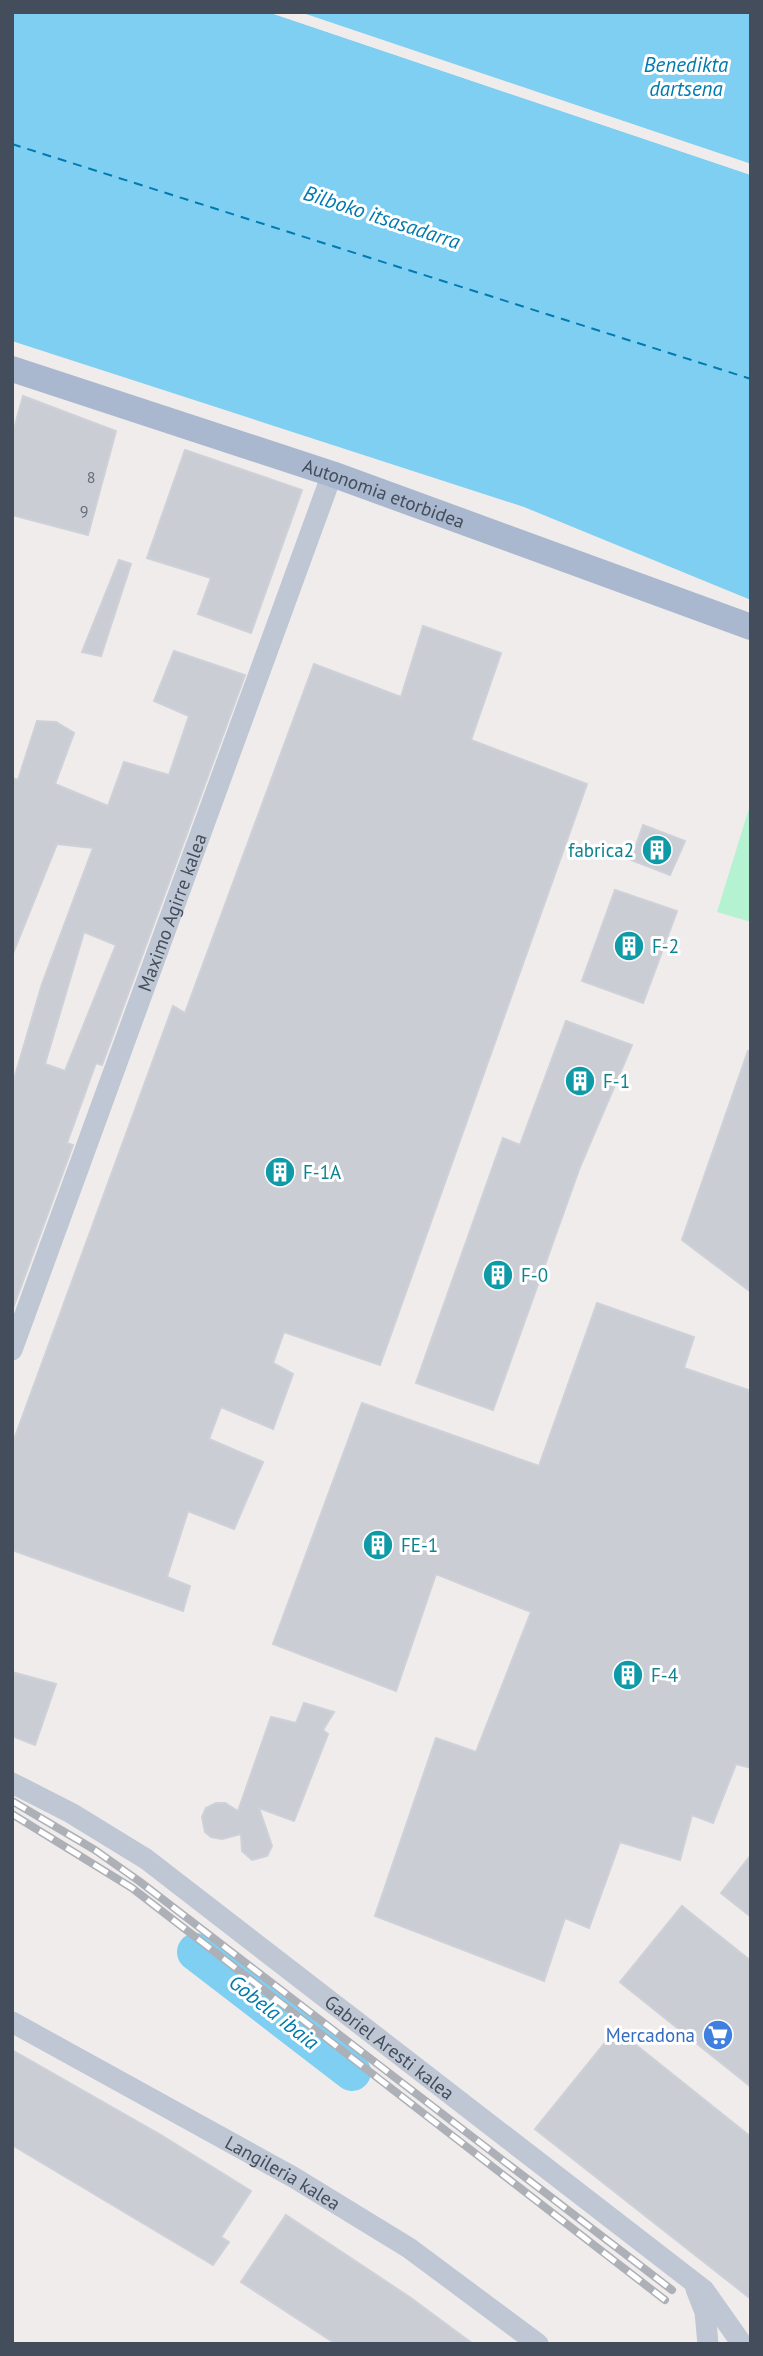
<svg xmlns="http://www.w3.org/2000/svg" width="763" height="2356" font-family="'PT Sans',sans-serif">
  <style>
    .green { fill: #b5f2d2 }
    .water { fill: #7ecff2 }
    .pier { fill: #efeceb }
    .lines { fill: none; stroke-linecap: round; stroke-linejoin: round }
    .river { stroke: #7ecff2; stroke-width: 38 }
    .ferry { stroke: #017baf; stroke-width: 2; stroke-dasharray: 9 7; stroke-linecap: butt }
    .building { fill: #cacdd4; stroke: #cfd1d8; stroke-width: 2; fill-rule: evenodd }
    .minor { stroke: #bec7d3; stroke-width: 21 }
    .major { stroke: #a9b8ce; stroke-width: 26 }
    .rail-casing { stroke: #adb0b7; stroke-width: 8 }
    .rail { stroke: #fff; stroke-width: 5; stroke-dasharray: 16; stroke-linecap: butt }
    .labels { text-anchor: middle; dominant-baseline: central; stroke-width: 6; stroke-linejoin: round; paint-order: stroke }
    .number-label { font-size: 16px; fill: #656d79 }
    .street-label { font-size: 19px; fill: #434d5b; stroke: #fff }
    .culture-label { font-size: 19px; fill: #0d838f; stroke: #fff; text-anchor: start }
    .shop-label { font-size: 19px; fill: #366cbe; stroke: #fff; text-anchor: end }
    .water-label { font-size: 21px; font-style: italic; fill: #017baf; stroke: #fff }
  </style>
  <rect width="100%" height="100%" fill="#efeceb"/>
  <path class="green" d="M751,802V922L717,912Z"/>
  <g class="water">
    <path d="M12,12H268L751,175V600L524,507L12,341Z"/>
    <path d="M300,12H751V164Z"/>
  </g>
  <g class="pier">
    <path d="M268,12H279L751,171V175Z"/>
    <path d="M297,12L751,164V168L299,16Z"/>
  </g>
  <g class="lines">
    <path class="river" d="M196,1952L352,2072"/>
    <path class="ferry" d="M12,144L751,379"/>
  </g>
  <g class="building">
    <path d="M23,396L116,431L88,535L12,515V436Z"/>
    <path d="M185,450L302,490L251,633L198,614L211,578L147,558Z"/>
    <path d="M119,560L131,564L101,656L82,652Z"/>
    <path d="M423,626L501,653L471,740L587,784L380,1365L284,1332L273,1363L293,1374L273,1429L221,1407L209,1439L263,1462L234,1529L188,1511L167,1577L190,1586L183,1611L12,1550V1445L173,1006L185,1013L314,664L401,697Z"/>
    <path d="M174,651L245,675L102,1065L96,1063L67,1143L73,1145L12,1311V1086L42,984L93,848L57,844L12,956V778L18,780L37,721L56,722L74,733L55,784L108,806L124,762L169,775L189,716L154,701ZM84,932L116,945L65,1071L45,1064Z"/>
    <path d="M643,825L685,841L670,875L631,860Z"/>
    <path d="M615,890L677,911L643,1003L582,981Z"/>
    <path d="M566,1021L632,1045L580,1167L493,1410L416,1383L503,1138L520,1145Z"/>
    <path d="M748,1051L751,1052V1292L682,1240Z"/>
    <path d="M597,1303L694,1337L684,1368L751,1391V1768L736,1764L713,1823L692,1815L680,1860L620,1842L589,1928L565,1918L544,1981L375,1916L436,1738L476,1752L531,1612L436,1574L396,1691L273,1644L362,1403L539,1466Z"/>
    <path d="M12,1672L56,1684L35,1745L12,1736Z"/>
    <path d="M304,1703L334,1712L323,1730L328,1734L294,1821L259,1808L272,1846L267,1856L252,1860L242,1851L241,1834L222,1839L211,1837L205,1832L202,1817L206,1808L216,1803H225L238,1811L271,1717L296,1723Z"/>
    <path d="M751,1855V1917L721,1893Z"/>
    <path d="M682,1906L751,1961V2087L620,1982Z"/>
    <path d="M616,2029L751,2137V2299L535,2129Z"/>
    <path d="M12,2050L161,2135L251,2191L221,2237L229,2242L213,2265L12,2145Z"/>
    <path d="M286,2215L411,2298L473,2344H336L241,2282Z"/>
  </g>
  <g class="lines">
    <g class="minor">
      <path id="s1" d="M12,1350L332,474"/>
      <path id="s2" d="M12,1783L71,1813L146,1859L704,2290L742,2344"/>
      <path id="s3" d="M12,2022L293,2177L409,2248L538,2344"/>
      <path d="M696,2289L705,2312L708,2344"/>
    </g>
    <path class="major" id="s4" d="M12,369L332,474L751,627"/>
    <g class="rail-casing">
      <g id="rail">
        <path d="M12,1801L95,1850L139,1881L672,2290"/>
        <path d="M12,1814L132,1888L665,2300"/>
      </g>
    </g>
    <use href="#rail" class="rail"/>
  </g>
  <defs>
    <g id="building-disc" transform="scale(1.575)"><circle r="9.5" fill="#0f9aa8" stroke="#fff"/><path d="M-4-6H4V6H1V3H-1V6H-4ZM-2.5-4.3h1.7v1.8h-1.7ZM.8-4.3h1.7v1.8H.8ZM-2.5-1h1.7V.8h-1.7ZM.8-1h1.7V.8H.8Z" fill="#fff"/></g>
    <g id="supermarket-disc" transform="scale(1.575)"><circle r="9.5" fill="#3f7fe0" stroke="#fff"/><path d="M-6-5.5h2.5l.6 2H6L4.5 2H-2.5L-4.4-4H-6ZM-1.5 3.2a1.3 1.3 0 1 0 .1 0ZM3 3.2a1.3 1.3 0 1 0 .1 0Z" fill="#fff"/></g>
  </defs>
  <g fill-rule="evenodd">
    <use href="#building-disc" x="657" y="850"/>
    <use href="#building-disc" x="629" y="946"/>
    <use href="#building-disc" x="580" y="1081"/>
    <use href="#building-disc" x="280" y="1172"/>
    <use href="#building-disc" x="498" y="1275"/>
    <use href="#building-disc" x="378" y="1545"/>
    <use href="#building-disc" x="628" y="1675"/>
    <use href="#supermarket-disc" x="718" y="2035"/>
  </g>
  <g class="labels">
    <g class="number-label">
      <text x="91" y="477">8</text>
      <text x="84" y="511">9</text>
    </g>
    <g class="street-label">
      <text stroke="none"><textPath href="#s4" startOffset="392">Autonomia etorbidea</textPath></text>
      <text stroke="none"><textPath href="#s1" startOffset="466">Maximo Agirre kalea</textPath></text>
      <text stroke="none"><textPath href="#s2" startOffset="462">Gabriel Aresti kalea</textPath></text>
      <text stroke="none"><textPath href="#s3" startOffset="310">Langileria kalea</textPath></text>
    </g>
    <g class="culture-label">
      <text x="634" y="850" text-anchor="end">fabrica2</text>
      <text x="652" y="946">F-2</text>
      <text x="603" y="1081">F-1</text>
      <text x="303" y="1172">F-1A</text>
      <text x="521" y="1275">F-0</text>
      <text x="401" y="1545">FE-1</text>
      <text x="651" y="1675">F-4</text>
    </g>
    <g class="shop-label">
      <text x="695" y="2035">Mercadona</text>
    </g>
    <g class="water-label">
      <text x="686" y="64">Benedikta<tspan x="686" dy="24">dartsena</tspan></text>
      <text transform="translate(382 217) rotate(18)">Bilboko itsasadarra</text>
      <text transform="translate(274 2012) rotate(38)">Gobela ibaia</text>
    </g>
  </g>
  <rect width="763" height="2356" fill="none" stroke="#434d5b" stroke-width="28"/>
</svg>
